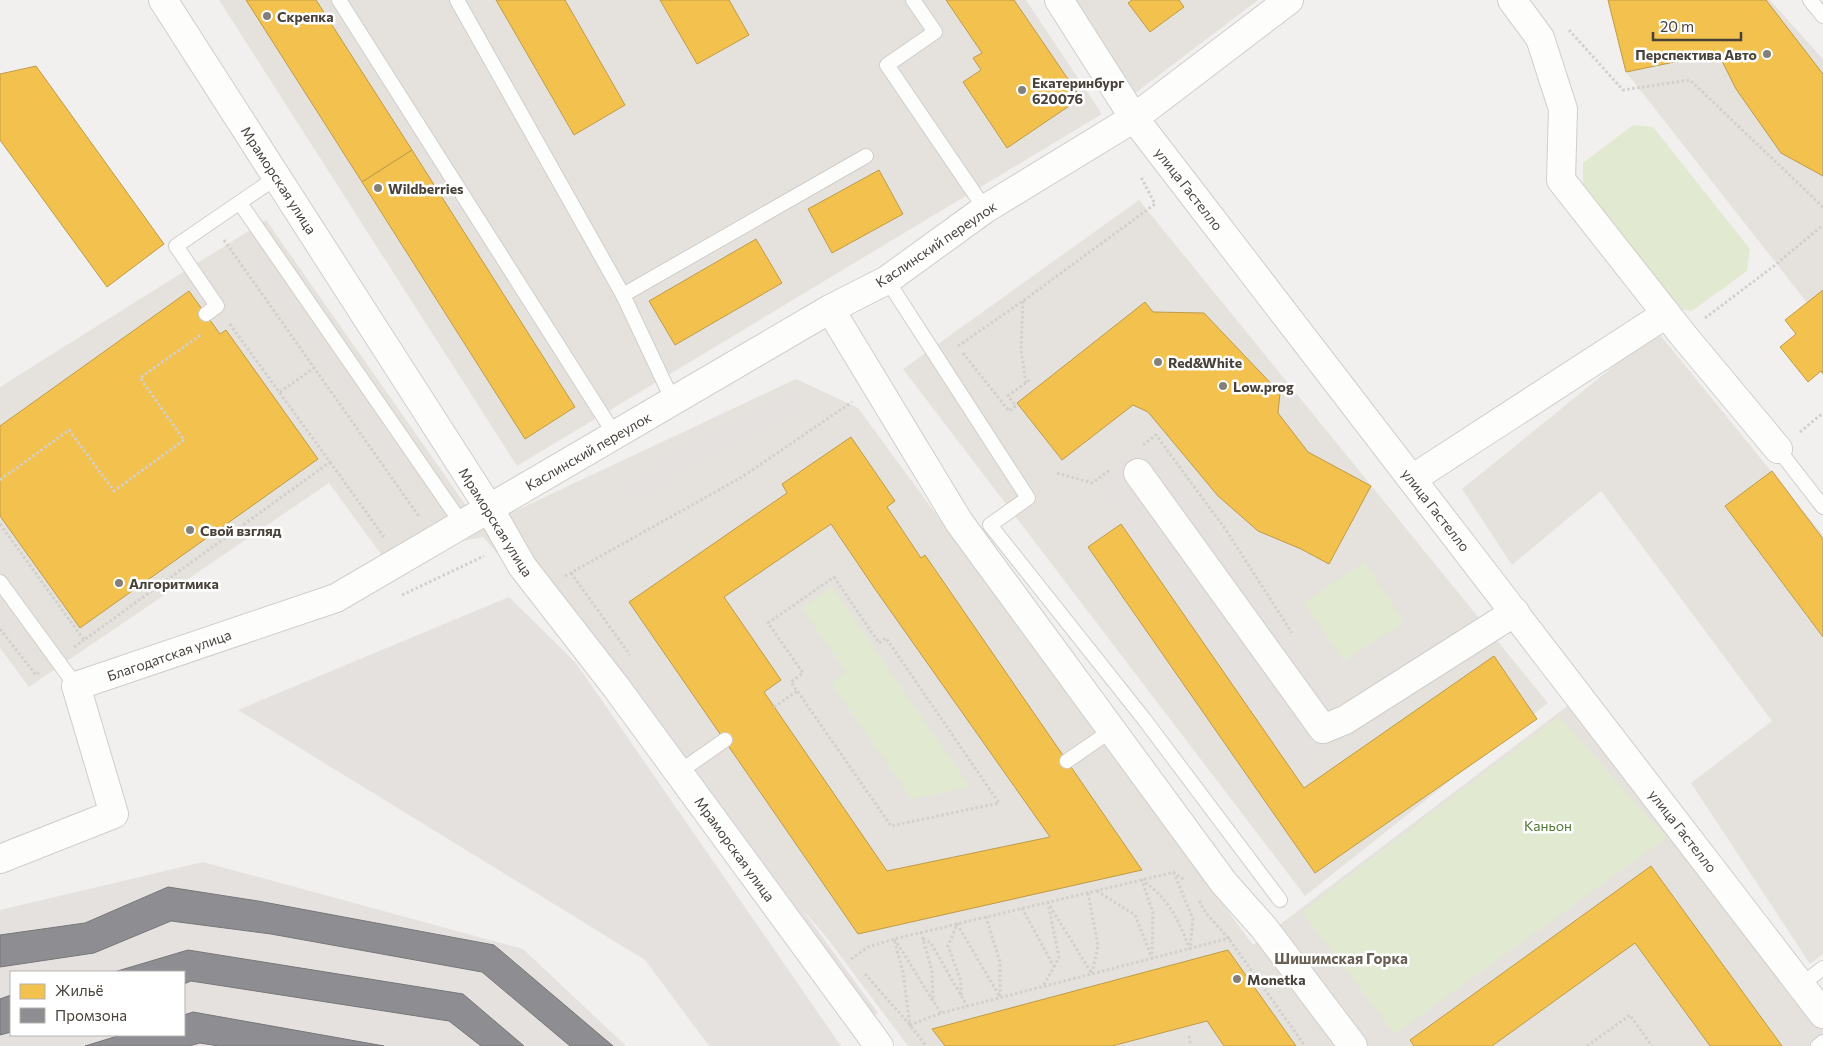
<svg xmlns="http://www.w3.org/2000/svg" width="1823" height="1046" font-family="Commissioner,sans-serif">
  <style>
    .residential { fill: #e5e2dd }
    .industrial { fill: #e4e1de; fill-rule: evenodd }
    .green { fill: #e2e9d1 }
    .parking { fill: #e4e1df }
    .homes { fill: #f2c14e; stroke: #bf9b48; fill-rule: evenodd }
    .industry { fill: #8d8d92; stroke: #787678 }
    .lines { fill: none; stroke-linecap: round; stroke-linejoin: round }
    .lane-casing { stroke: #d0cecc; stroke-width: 16 }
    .street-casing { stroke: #d0cecc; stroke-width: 30 }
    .path { stroke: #d2d0cc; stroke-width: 3; stroke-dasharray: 2.5 2.5; stroke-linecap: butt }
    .lane { stroke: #fdfdfc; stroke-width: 14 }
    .street { stroke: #fdfdfc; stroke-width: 28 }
    .poi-dot { fill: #847f79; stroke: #fff; stroke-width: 2 }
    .labels { text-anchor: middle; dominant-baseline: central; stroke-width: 5; stroke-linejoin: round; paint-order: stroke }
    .poi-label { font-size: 14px; font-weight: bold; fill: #48423a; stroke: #fff; text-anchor: start }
    .street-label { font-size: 14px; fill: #48423a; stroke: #fff }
    .park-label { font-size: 14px; fill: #507533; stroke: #fff }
    .neighbourhood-label { font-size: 15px; font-weight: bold; fill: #6a5f53; stroke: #fff }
  </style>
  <rect width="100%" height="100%" fill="#f2f0ee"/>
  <g class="residential">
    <path d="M219,0H1026L1102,114L517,466Z"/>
    <path d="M1073,0H1258L1134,94Z"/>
    <path d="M1608,0H1770L1823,59V323L1626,72Z"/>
    <path d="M1139,200L1548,703L1305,896L903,369Z"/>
    <path d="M266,220L481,527L796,379L858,408L1253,945L1587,691L1823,996V1046H908L827,938L483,537L383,557L329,483L29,687L0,648V387Z"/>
    <path d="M1657,331L1823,535V954L1810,964L1691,783L1772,721L1601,491L1512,565L1462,489Z"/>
  </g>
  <g class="industrial">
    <path d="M509,597L576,663L841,1046H709L645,960L238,710Z"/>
    <path d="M203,862L523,949L626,1046H0V910ZM11,972H184V1035H11Z"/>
  </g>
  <g class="green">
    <path d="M1633,125L1653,127L1750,249L1747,271L1692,311L1678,309L1583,184V163Z"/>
    <path d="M1364,562L1404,622L1344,661L1304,602Z"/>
    <path d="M832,587L970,787L912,799L831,683L846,672L802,608Z"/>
    <path d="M1559,716L1666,838L1395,1034L1302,912Z"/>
  </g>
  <g class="parking">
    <path d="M262,257L407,467L398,473L253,263Z"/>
    <path d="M790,391L801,410L631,502L621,483Z"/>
    <path d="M1154,443L1336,710L1459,619L1462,622L1338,713L1352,730L1298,769L1099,484Z"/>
    <path d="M0,604L40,659L31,666L0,623Z"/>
    <path d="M594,625L878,1013L868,1020L585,631Z"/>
  </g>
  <g class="homes">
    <path d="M246,0H316L412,150L362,182Z"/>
    <path d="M496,0H565L625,105L574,135Z"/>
    <path d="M660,0H729L749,35L697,64Z"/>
    <path d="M946,0H1014L1081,98L1007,148L963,82L981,70L973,58L982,53Z"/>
    <path d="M1132,0H1179L1184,7L1150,32L1128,3Z"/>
    <path d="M1608,0H1766L1823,74V176L1781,153L1736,89L1718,53L1626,72Z"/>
    <path d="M36,66L164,244L107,287L0,140V74Z"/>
    <path d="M412,150L575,407L525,439L362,182Z"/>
    <path d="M879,170L903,214L832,253L808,209Z"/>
    <path d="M756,239L782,283L675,345L649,301Z"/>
    <path d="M1823,290V374L1821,371L1808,382L1780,347L1796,334L1785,320Z"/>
    <path d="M189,291L220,334L226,330L318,459L80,628L0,516V426Z"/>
    <path d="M1145,302L1153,312L1204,313L1280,393L1278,413L1308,452L1371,486L1329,564L1301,549L1258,531L1218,496L1148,412L1133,405L1062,460L1017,403Z"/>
    <path d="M851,437L895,501L887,507L921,558L925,555L1142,870L858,934L629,602L787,493L782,484ZM831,524L875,589L1050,837L887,871L764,692L781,680L724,597Z"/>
    <path d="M1772,471L1823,539V637L1725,506Z"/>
    <path d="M1121,524L1304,788L1494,656L1537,719L1315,873L1088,547Z"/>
    <path d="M1651,866L1782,1046H1710L1635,943L1492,1046H1414L1410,1040Z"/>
    <path d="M1228,950L1296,1046H1224L1207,1021L1112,1046H945L932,1029Z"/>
  </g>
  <g class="industry">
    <path d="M168,887L258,901L494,945L613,1046H570L482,972L271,934L171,921L94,953L0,967V935L85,923Z"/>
    <path d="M188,950L463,994L524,1046H481L449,1021L191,981L184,984V972H114Z"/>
    <path d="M11,995V1032L0,1035V999Z"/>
    <path d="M193,1012L384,1046H219L200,1043L189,1046H85L121,1035H184V1015Z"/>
  </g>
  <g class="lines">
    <g class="lane-casing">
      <g id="lane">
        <path d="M339,0L615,435"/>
        <path d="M457,0L623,295L673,401"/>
        <path d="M913,0L935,32L887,65L985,209"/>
        <path d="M1810,0L1823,16"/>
        <path d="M240,203L462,524"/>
        <path d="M887,280L1028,498L990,525L1144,719L1280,900"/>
        <path d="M623,295L866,156"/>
        <path d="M206,314L217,306L176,246L277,177"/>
        <path d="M1778,449L1823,507"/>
        <path d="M0,582L76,686"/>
        <path d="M1067,761L1112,730"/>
        <path d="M679,772L725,740"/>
        <path d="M1801,985L1823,968"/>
        <path d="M1818,1046L1823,1042"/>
      </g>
    </g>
    <g class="street-casing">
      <g id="street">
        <path d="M163,0L489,508L522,566L616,687L879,1046"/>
        <path d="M1059,0L1134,118L1823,1014"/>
        <path d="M1512,0L1540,38L1563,109L1561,180L1683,335L1778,449"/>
        <path d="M830,309L959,522L1224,883L1264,928L1353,1046"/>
        <path d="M1138,473L1323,729L1345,720L1515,612"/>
        <path d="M1412,479L1666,314"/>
        <path d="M0,859L114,814L76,686L336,598L830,309L887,280L985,209L1134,118L1289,0"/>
      </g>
    </g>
    <g class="path">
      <path d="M1569,30L1623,90L1690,80L1823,207"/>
      <path d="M224,240L418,515L417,516"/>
      <path d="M1023,301L1021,351L1026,383"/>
      <path d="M1705,318L1774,266L1823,225"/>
      <path d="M958,346L1023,301L1155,204L1141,177"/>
      <path d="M963,353L1009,411L1016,406L1008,396L1031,379"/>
      <path d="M280,392L314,368"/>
      <path d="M1800,432L1823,413"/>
      <path d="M1143,445L1156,435L1226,530L1292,633"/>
      <path d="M330,462L384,537"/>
      <path d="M1057,473L1092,483L1110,470"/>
      <path d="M0,480L69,430L114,491L184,440L140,378L202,334"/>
      <path d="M0,524L84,640L330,462L229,323"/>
      <path d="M571,573L630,655"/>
      <path d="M565,576L742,477L852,402"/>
      <path d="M834,577L879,643L886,638L999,803L891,826L791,682L803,673L768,623Z"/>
      <path d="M402,595L484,556"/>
      <path d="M0,629L36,675L39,673"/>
      <path d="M74,647L84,640"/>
      <path d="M774,707L797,691"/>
      <path d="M1097,891L1135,915L1152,958L1153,913L1142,880C1170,900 1177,918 1190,949L1193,919L1174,873L1185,880"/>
      <path d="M1199,901L1206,913L1229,939L1305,1046"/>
      <path d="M1022,908L1054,967L1043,986"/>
      <path d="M921,932L932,971L933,1001"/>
      <path d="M923,939L931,943L967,1006"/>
      <path d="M851,959L868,947L894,939L1175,872"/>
      <path d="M1054,967L1059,957L1048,903L1092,974L1098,946L1088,893"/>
      <path d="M865,974L910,1025L926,1046"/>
      <path d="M961,995V981L948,946L957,924L1000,997V962L986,917"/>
      <path d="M941,1013C924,988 911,963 894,939L903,972L910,1025L941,1013L1230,938"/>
      <path d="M1189,1036L1191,1046"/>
      <path d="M1587,1046L1630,1015L1652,1046"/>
    </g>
    <use href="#lane" class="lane"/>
    <use href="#street" class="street"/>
  </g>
  <g class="poi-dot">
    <circle cx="267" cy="16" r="5"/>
    <circle cx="1767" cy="54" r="5"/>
    <circle cx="1022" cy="90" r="5"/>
    <circle cx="378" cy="188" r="5"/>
    <circle cx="1158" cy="362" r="5"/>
    <circle cx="1223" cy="386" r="5"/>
    <circle cx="190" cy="530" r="5"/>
    <circle cx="119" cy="583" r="5"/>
    <circle cx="1237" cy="979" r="5"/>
  </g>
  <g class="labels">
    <g class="poi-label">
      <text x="277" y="16">Скрепка</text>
      <text x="1757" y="54" text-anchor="end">Перспектива Авто</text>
      <text x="1032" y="82">Екатеринбург<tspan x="1032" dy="16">620076</tspan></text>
      <text x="388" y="188">Wildberries</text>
      <text x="1168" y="362">Red&amp;White</text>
      <text x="1233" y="386">Low.prog</text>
      <text x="200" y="530">Свой взгляд</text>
      <text x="129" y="583">Алгоритмика</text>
      <text x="1247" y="979">Monetka</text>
    </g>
    <g class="street-label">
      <text transform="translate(279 180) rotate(57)">Мраморская улица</text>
      <text transform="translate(1189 189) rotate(52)">улица Гастелло</text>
      <text transform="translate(936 244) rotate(-34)">Каслинский переулок</text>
      <text transform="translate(588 451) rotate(-30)">Каслинский переулок</text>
      <text transform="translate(1436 510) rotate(52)">улица Гастелло</text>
      <text transform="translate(496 522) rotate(58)">Мраморская улица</text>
      <text transform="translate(169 655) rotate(-19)">Благодатская улица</text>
      <text transform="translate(1683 831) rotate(52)">улица Гастелло</text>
      <text transform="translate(735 849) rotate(54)">Мраморская улица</text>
    </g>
    <g class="park-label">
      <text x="1548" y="825">Каньон</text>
    </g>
    <g class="neighbourhood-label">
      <text x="1341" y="958">Шишимская Горка</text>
    </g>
  </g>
  <rect x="10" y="971" width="175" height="65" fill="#ffffff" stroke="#b6b3b0"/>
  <rect x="20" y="984" width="25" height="15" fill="#f2c14e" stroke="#b6b3b0"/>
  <text x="55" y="996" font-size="15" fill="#48423a">Жильё</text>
  <rect x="20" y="1008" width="25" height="15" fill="#8d8d92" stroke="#b6b3b0"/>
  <text x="55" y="1021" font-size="15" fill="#48423a">Промзона</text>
  <path d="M1653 32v8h88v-8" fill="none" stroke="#48423a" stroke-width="2.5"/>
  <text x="1660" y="32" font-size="15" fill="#48423a" stroke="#ffffff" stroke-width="4" paint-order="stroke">20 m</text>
</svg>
